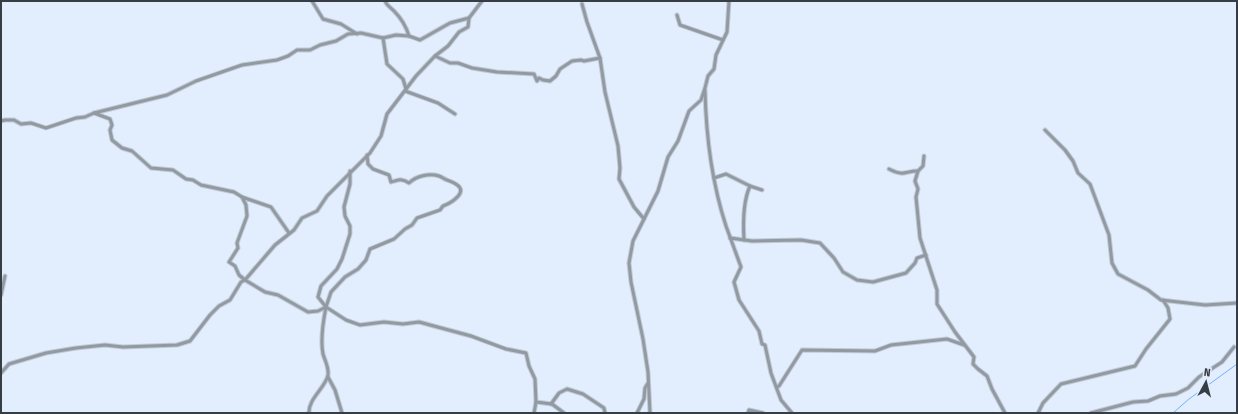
<svg xmlns="http://www.w3.org/2000/svg" width="1238" height="414" font-family="'Fira Sans Condensed',sans-serif">
  <style>
    .lines { fill: none; stroke-linecap: round; stroke-linejoin: round }
    .stream { stroke: #73affa; stroke-width: 1 }
    .minor-casing { stroke: #c0cbd9; stroke-width: 5 }
    .minor { stroke: #9299a1; stroke-width: 3 }
  </style>
  <rect width="100%" height="100%" fill="#e2eefe"/>
  <g class="lines">
    <path class="stream" d="M1173,413L1189,399L1237,364"/>
    <g class="minor-casing">
      <g id="minor">
        <path d="M312,1L323,19L341,24L357,34"/>
        <path d="M385,1C387,6 390,7 394,11C401,18 406,26 409,36"/>
        <path d="M582,4L587,22L600,58L605,92L618,146L620,168L619,179L634,207L644,219"/>
        <path d="M677,15L680,25L723,40"/>
        <path d="M383,38L387,64L403,79L406,89"/>
        <path d="M435,56L450,63H458L472,68L497,72L534,74L537,81L539,78L543,80L550,81L556,76L560,69L572,61L581,60L584,61L600,58"/>
        <path d="M705,90C706,136 712,183 726,226C731,240 736,253 741,267L734,282L739,300L759,331L762,344L765,345L771,373L781,400L792,413"/>
        <path d="M405,91L438,103L455,114"/>
        <path d="M1,121L5,120H14L21,124L31,123L46,128L76,118L85,117L94,113"/>
        <path d="M1045,130L1065,150L1073,161L1078,173L1090,184L1109,235L1112,263L1118,274L1148,290L1161,300L1205,305L1237,303"/>
        <path d="M924,156L923,166L918,171L915,181L918,189L916,197L920,238L937,290V304L955,332L974,357L973,364L978,369L987,376L992,389L1005,413"/>
        <path d="M889,169C905,177 904,171 918,171"/>
        <path d="M350,171V184L344,207L345,216L350,226V234L342,259L337,269L321,286L318,297L326,307L346,320L360,325L384,322L403,324L419,322L471,336L506,349L526,353L529,366L535,379L536,402L534,413"/>
        <path d="M714,178L726,174L750,186"/>
        <path d="M242,197L234,192L201,185L193,180L186,179L173,170L151,168L132,151L122,148L112,140L110,130L112,125L110,119L94,113L167,95L196,81L242,65L277,60L288,56L297,50H310L320,45L336,41L348,34L361,33L383,38L396,35L409,36L420,40L450,23L469,18"/>
        <path d="M289,233L271,207L242,197L246,205L247,216L237,243L238,248L229,262L235,266L239,275L245,280L265,292L278,295L308,312L318,311L326,307C323,322 320,339 323,354C325,361 329,367 328,375C326,387 308,399 309,413"/>
        <path d="M730,238L752,241L801,240L820,243L834,258L843,272L857,280L873,282L906,273L915,263L917,258L926,255"/>
        <path d="M744,240C743,223 743,201 750,186L762,190"/>
        <path d="M1,295L5,276"/>
        <path d="M326,307L331,292L345,277L358,269L366,260L370,249L394,239L405,229L412,225L417,218L440,210L443,206C449,204 450,203 454,200C467,190 459,184 447,180C444,179 442,177 439,176C429,173 416,176 409,183C402,178 399,180 391,182L389,175L373,169L368,164L367,155"/>
        <path d="M1,373L9,364L46,353L76,348L105,345L123,347L177,345L190,341L210,315L219,306L230,300L241,282L245,280L275,245L294,230L302,218L317,211L327,196L370,153L381,136L387,114L416,76L435,56L448,46L459,32L468,27L469,18L482,1"/>
        <path d="M328,377L335,390L342,413"/>
        <path d="M777,387L779,386L802,350L875,351L891,345L947,339L964,345"/>
        <path d="M536,402L552,404L564,413"/>
        <path d="M551,404L559,393L567,389L583,394L604,408L605,413"/>
        <path d="M637,413L644,399L645,388L648,383"/>
        <path d="M650,413L648,372L643,339L631,282L629,263L633,241L658,191L668,157L678,141L689,111L701,100L705,88L708,76L714,69L716,55L727,32L729,1"/>
        <path d="M748,413L749,410L763,413"/>
        <path d="M1038,413L1043,403L1061,384L1135,366L1146,349L1170,319L1168,308L1163,300"/>
        <path d="M1091,413L1133,402L1148,401L1160,396L1176,394L1188,388L1199,377L1222,362L1234,347"/>
      </g>
    </g>
    <use href="#minor" class="minor"/>
  </g>
  <rect width="1238" height="414" fill="none" stroke="#373d44" stroke-width="4"/>
  <g transform="translate(1206 382) rotate(7)" stroke="#e2eefe" stroke-width="3" paint-order="stroke">
  <path d="M0-3L7 15L0 10L-7 15Z" fill="#373d44"/>
  <text y="-6" font-size="11" font-weight="bold" text-anchor="middle" fill="#373d44">N</text>
  </g>
</svg>
